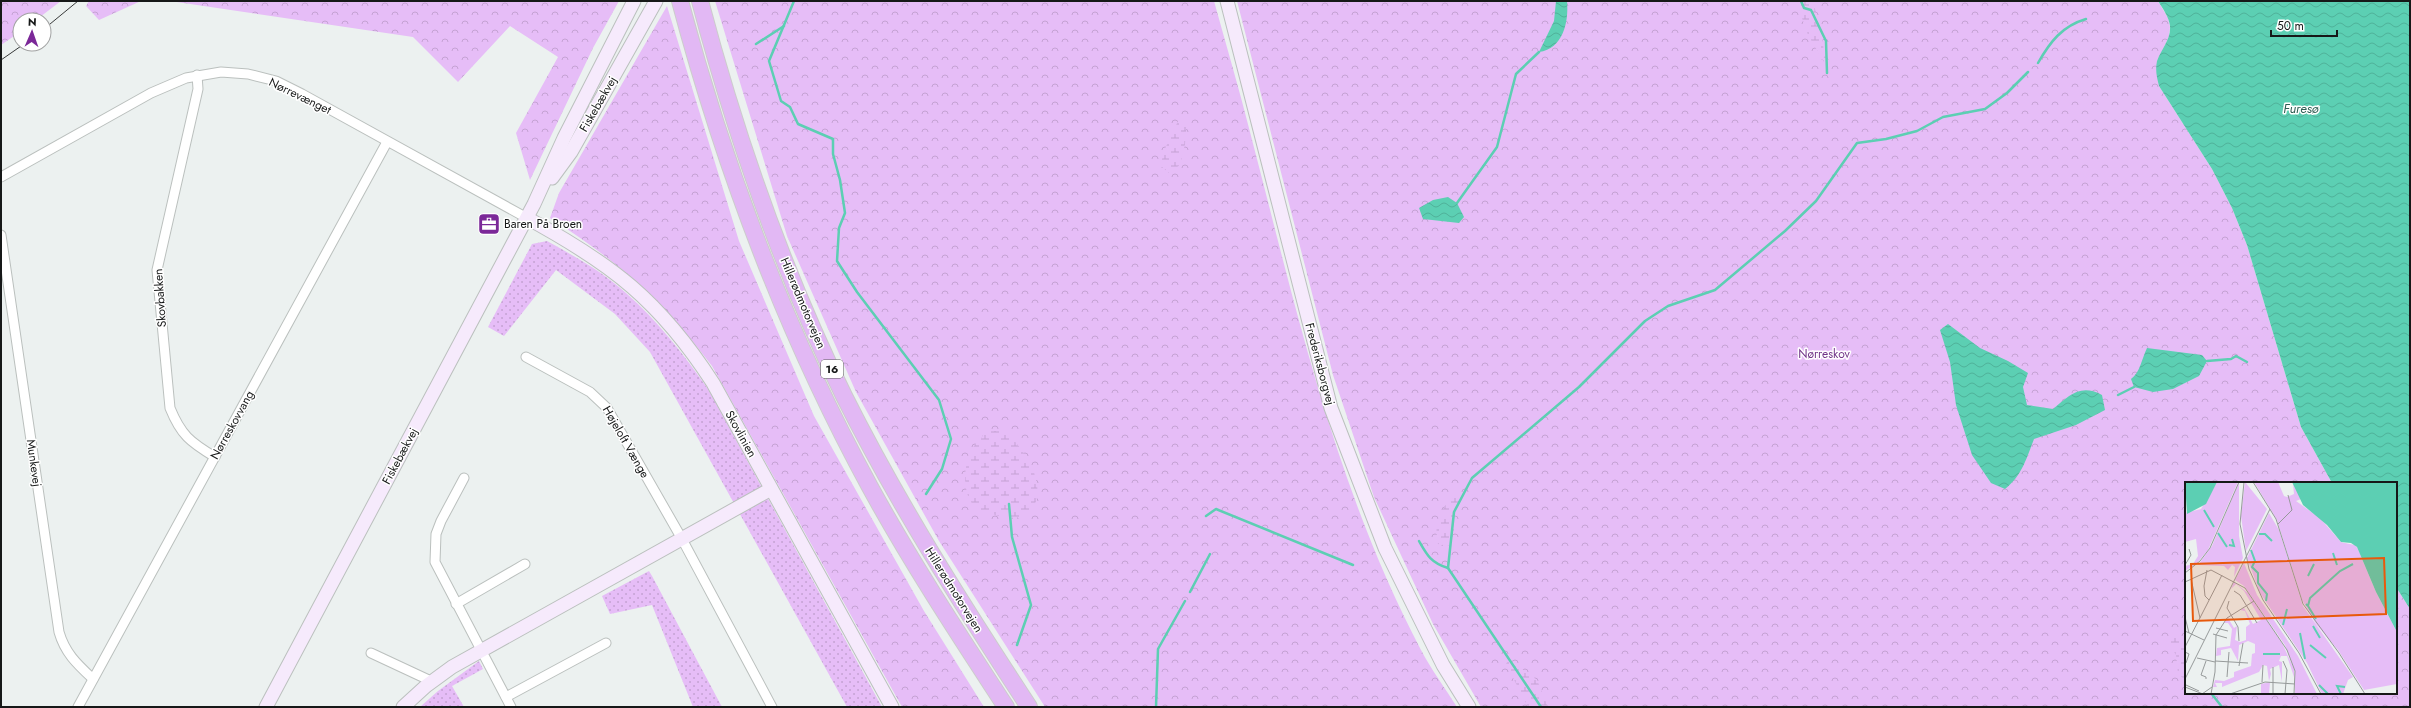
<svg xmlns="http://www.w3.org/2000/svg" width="2411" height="708" font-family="Jost,sans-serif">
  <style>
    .grass { fill: url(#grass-dots) }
    .forest { fill: url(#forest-crowns) }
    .wetland { fill: url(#wetland-marsh) }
    .water { fill: url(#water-waves) }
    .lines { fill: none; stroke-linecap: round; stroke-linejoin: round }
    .stream { stroke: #5ccfb3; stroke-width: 2.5 }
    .street-casing { stroke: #bbc0be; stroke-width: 11 }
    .secondary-casing { stroke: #bbc0be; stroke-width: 15 }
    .highway-casing { stroke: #ccc; stroke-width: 18 }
    .street { stroke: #fff; stroke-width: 9 }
    .secondary { stroke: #f6eafc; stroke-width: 13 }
    .highway { stroke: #e2b8f4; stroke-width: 16 }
    .tram { stroke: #383a3a; stroke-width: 1 }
    .labels { text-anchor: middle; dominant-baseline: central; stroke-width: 3; stroke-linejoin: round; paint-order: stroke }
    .shield { fill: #fff; stroke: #5c5d5d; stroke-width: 1 }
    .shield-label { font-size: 11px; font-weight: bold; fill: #161818 }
    .street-label { font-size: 12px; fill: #161818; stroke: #fff }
    .poi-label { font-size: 12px; fill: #161818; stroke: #fff; text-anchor: start }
    .park-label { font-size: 12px; fill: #713588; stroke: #fff }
    .water-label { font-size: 13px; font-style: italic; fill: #2f5f53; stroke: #fff }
    .inset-river { fill: none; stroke: #5ccfb3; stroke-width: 2 }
    .inset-road { fill: none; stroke: #969a9a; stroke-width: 1 }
    .view { fill: #e8590c; fill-opacity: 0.15; stroke: #e8590c; stroke-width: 2 }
    .inset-edge { fill: none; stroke: #161818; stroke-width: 2 }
  </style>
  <defs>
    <pattern id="grass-dots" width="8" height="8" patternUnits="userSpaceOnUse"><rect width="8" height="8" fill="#e6bdf7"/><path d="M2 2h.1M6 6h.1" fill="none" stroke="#c5a2d3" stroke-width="1.8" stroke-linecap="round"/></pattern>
    <pattern id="forest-crowns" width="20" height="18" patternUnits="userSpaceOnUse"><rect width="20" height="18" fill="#e6bdf7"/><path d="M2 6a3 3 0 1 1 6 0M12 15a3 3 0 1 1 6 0" fill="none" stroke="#c5a2d3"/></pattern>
    <pattern id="wetland-marsh" width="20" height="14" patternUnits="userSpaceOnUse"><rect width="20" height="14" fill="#e6bdf7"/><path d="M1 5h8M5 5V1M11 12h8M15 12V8" fill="none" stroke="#c5a2d3"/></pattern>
    <pattern id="water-waves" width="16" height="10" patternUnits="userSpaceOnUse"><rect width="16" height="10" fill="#5ccfb3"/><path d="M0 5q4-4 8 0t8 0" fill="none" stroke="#4fb199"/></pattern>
  </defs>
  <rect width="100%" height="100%" fill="#ecf1f0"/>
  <g class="grass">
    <path d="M547,241C574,256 603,272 626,293C658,321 684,355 708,389L882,707H847L650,352L615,314L556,270L504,336L488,327L532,244Z"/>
    <path d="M649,571L652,576L722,707H693L652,605L610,614L602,596Z"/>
    <path d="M479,661L483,669L452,686L464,707H420L438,691Z"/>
  </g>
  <g class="forest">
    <path d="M1,1H61L36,20H20V32L1,45Z"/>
    <path d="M89,1H141L99,20L86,6Z"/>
    <path d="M170,1H619L593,48L530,180L516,133L558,57L510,26L458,82L413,37Z"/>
    <path d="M715,1H1214C1226,45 1239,88 1250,132C1296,308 1335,487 1421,650C1431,669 1445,688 1457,707H1045L939,541L856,392L787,236Z"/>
    <path d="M1237,1H2158L2168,18L2170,27L2169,37L2157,61L2159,86L2212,169L2232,208L2247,245L2301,427L2332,483H2186V693H2396V587L2410,609V707H1481L1433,624L1374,497L1333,375Z"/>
    <path d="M667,6L739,241L814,416L924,611L984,707H902L712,366C662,300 619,262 550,218L559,193Z"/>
  </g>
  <g class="wetland">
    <path d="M1796,1H1812C1820,21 1824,40 1824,62L1808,35Z"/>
    <path d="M1179,119H1187L1185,144L1180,165L1169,173L1161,166L1163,153Z"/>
    <path d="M985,431H1005C1021,446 1041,473 1037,497C1037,503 1029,511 1026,516C1016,519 1003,518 992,514C988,512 979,511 975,507C962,494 964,470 969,454C972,446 982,440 985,431Z"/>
    <path d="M1459,493L1461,499L1454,511V530L1448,546L1438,544C1433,522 1441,505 1459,493Z"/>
    <path d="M2173,638H2186V677L2183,678L2178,674L2176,655L2169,644Z"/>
    <path d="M1509,659L1537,680L1548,707H1528L1506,664Z"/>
  </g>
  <g class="water">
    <path d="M1556,1H1567C1569,22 1563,49 1539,52L1554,21Z"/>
    <path d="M2158,1H2410V609L2396,587V483H2332L2301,427L2247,245L2232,208L2212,169L2159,86C2157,78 2155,70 2157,61C2161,49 2171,40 2170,26C2169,17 2163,9 2158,1Z"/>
    <path d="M1448,197L1457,203L1464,217L1459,223L1423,219L1419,208L1433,200Z"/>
    <path d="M1948,324L1980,348L2008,361L2028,373L2023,387L2027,405L2053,409C2069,396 2080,383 2102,395L2105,410L2076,425L2034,439C2027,457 2022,476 2005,489L1991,483L1972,455L1956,405L1950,362L1940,330Z"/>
    <path d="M2147,348L2202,355L2207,361L2199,376L2173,389L2153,392L2134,387L2131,379C2140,373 2142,358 2147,348Z"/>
  </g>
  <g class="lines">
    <g class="stream">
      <path d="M794,1L769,61L781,101L790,107L798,124L833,139V154L840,180L845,213L839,228L837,261L857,292L939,400L951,439L942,469L926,494"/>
      <path d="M1801,1L1804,8L1811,10L1826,41L1827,73"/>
      <path d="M756,44L784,26"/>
      <path d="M2038,63C2050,42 2062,26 2086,19"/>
      <path d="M1457,203L1497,147L1516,74L1539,52"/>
      <path d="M2207,361L2231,359L2236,356L2247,362"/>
      <path d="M2118,395L2134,387"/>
      <path d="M1009,504L1012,537L1031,605L1017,645"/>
      <path d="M1206,516L1216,509L1353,565"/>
      <path d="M1419,541C1427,555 1431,563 1448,568L1454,512L1472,478L1579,387L1645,321L1668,306L1715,290L1785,231L1816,201L1857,143L1886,139L1917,131L1943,117L1985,109L2007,93L2028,72"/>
      <path d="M1448,568L1541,707"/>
      <path d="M1190,592L1210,554"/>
      <path d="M2211,693L2222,707"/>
      <path d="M1156,707L1158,649L1185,601"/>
    </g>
    <g class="street-casing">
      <g id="street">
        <path d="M197,75L198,89L157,270L170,408C181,435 190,442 215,457"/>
        <path d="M1,177L151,93L186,78L221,72L248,74L276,81L302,94L527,218"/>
        <path d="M1,235L59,632C65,653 77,664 93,679"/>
        <path d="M526,357L590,392L607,408L682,539L772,707"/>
        <path d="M464,478L441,521L436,534L435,562L511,707"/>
        <path d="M456,604L525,564"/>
        <path d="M371,653L431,681"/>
        <path d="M506,697L606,643"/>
        <path d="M78,707L387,142"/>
      </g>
    </g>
    <g class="secondary-casing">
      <g id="secondary">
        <path d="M1227,1L1331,408L1385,548L1443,665L1469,707"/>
        <path d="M552,178L571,152L656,1"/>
        <path d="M527,218C612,264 660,301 713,383L892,707"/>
        <path d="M266,707L534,204L564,138L634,1"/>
        <path d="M403,707L426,686L452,667L771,489"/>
      </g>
    </g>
    <g class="highway-casing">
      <g id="highway">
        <path d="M680,1C725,170 786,333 870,487C911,562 959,635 1006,707"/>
        <path d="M700,1C736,137 782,270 844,396C898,504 963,606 1029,707"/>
      </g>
    </g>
    <use href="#street" class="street"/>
    <use href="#secondary" class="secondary"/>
    <use href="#highway" class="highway"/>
    <g class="tram">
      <path d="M44,29L78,1"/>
      <path d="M1,60L24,44"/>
    </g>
  </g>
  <defs>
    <g id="office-square" transform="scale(1.15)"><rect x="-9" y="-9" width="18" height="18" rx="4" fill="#7b2898" stroke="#fff"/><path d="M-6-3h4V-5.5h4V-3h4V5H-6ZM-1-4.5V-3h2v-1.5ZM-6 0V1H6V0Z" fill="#fff"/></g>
  </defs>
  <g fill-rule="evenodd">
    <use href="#office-square" x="489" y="224"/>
  </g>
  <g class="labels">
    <rect class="shield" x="821" y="360" width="22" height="18" rx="3"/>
    <g class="shield-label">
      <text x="832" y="369">16</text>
    </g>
    <g class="street-label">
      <text transform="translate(300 96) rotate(26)">Nørrevænget</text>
      <text transform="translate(598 104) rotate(-60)">Fiskebækvej</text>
      <text transform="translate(160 298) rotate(-94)">Skovbakken</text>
      <text transform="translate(803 303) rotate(67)">Hillerødmotorvejen</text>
      <text transform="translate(1320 364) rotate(75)">Frederiksborgvej</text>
      <text transform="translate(232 425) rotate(-61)">Nørreskovvang</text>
      <text transform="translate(741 434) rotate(61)">Skovlinien</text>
      <text transform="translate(626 442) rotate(60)">Højeloft Vænge</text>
      <text transform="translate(400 456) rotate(-62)">Fiskebækvej</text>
      <text transform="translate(34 463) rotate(82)">Munkevej</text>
      <text transform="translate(954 590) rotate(58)">Hillerødmotorvejen</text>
    </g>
    <g class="poi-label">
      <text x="504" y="224">Baren På Broen</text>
    </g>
    <g class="park-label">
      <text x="1824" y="354">Nørreskov</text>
    </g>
    <g class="water-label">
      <text x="2301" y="108">Furesø</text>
    </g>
  </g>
  <g transform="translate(2185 482)">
    <rect width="212" height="212" fill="#ecf1f0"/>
    <path d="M49,100L63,111L97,161L109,187V195L102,174H96L94,179L97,180V200L94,183L85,187L86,192L84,199L82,184L78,183L74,190L37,205V201H30L32,205H28L30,198L39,199L49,195V190L66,184L67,172L70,171V162L63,159L54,163L53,179L46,166L36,168V173L31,174L32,166L45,164L47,147L43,141H39L43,136L49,146L52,144L50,158L55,160L61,158V145L65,142L60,129L55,128L59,126L68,142L76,138L59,109L51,102L46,107ZM85,200L84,212H76V202Z" fill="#e6bdf7"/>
    <path d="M32,0H53L23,68L12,81L0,89V84L8,82L13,74L11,57L0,60V31L16,27ZM54,0V54L58,76L49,95L50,85L47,83L43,88L39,84L13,83L27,64ZM60,0L82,27L61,69L56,34ZM69,0H93L99,14L102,15L109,12L108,2L116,17L111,19L135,36L156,60L172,65L191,110L212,150V202L179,208L153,168L131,142L117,118L92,38ZM84,31L94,48L118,124L168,195L163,198L158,212H137L122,181L75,111L62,76ZM59,81L72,113L113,174L132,212H110V189L100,163L59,104L50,98Z" fill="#e6bdf7"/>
    <path d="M159,61L170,63L176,73L161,65Z" fill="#e6bdf7"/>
    <path d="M0,0H32L21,22L2,32ZM107,0H212V150L191,110L172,65L166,61L156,60L142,43L118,23Z" fill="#5ccfb3"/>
    <path class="inset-river" d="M19,28L29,45M33,51L42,65M74,52H80L87,59M44,63L49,64L47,57M66,68L70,79L67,85L73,91V101L82,112L81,119M148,71L152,83M123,94L129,82M121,122L123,124L125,116L155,89L168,82M123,124L131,137M98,143L102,127M128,144L135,156M115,151L120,177M125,163L141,176M78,172H95M134,203L143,212M156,212L152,204L160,205"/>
    <path class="inset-road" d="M59,0L55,42L64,87L78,118L114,171L136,212M68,0L91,37L118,122L154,171L180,212M93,42L107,28L103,13M0,83L6,73L4,67M22,88L19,104L20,114L24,118M0,91L15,79L25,66L54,0M6,97L15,136M0,100L26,88L60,106L102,168L110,189L109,212M49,109L55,113L72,141M44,119L42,126L53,145L54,159M0,135L4,151M31,146L43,149M0,149L19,158M28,152L42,156M0,165L37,93M0,170L4,172L1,181M12,176L30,180M30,179L63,181M98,179L102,188L100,212M54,184L58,161M42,195L44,170M0,197L85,27M21,197V195L16,193L21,179M77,200L78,183M1,203L14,209M0,205L18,212M17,212L27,205M26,212L30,190L31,153L42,136L69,119M45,212L80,200L110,202M88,212V185"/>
    <path class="view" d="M199,76L201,132L8,139L6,82Z"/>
    <rect width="212" height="212" class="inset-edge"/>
  </g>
  <rect width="2411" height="708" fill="none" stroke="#161818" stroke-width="4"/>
  <g transform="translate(32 32) rotate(2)"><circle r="19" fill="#ffffff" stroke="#a2a3a3"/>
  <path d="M0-3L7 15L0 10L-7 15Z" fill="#7b2898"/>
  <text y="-6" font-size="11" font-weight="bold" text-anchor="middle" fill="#161818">N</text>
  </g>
  <path d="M2271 30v6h66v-6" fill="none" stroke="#161818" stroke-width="2"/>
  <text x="2277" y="30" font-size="12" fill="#161818" stroke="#ffffff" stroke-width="3" paint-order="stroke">50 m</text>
</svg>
